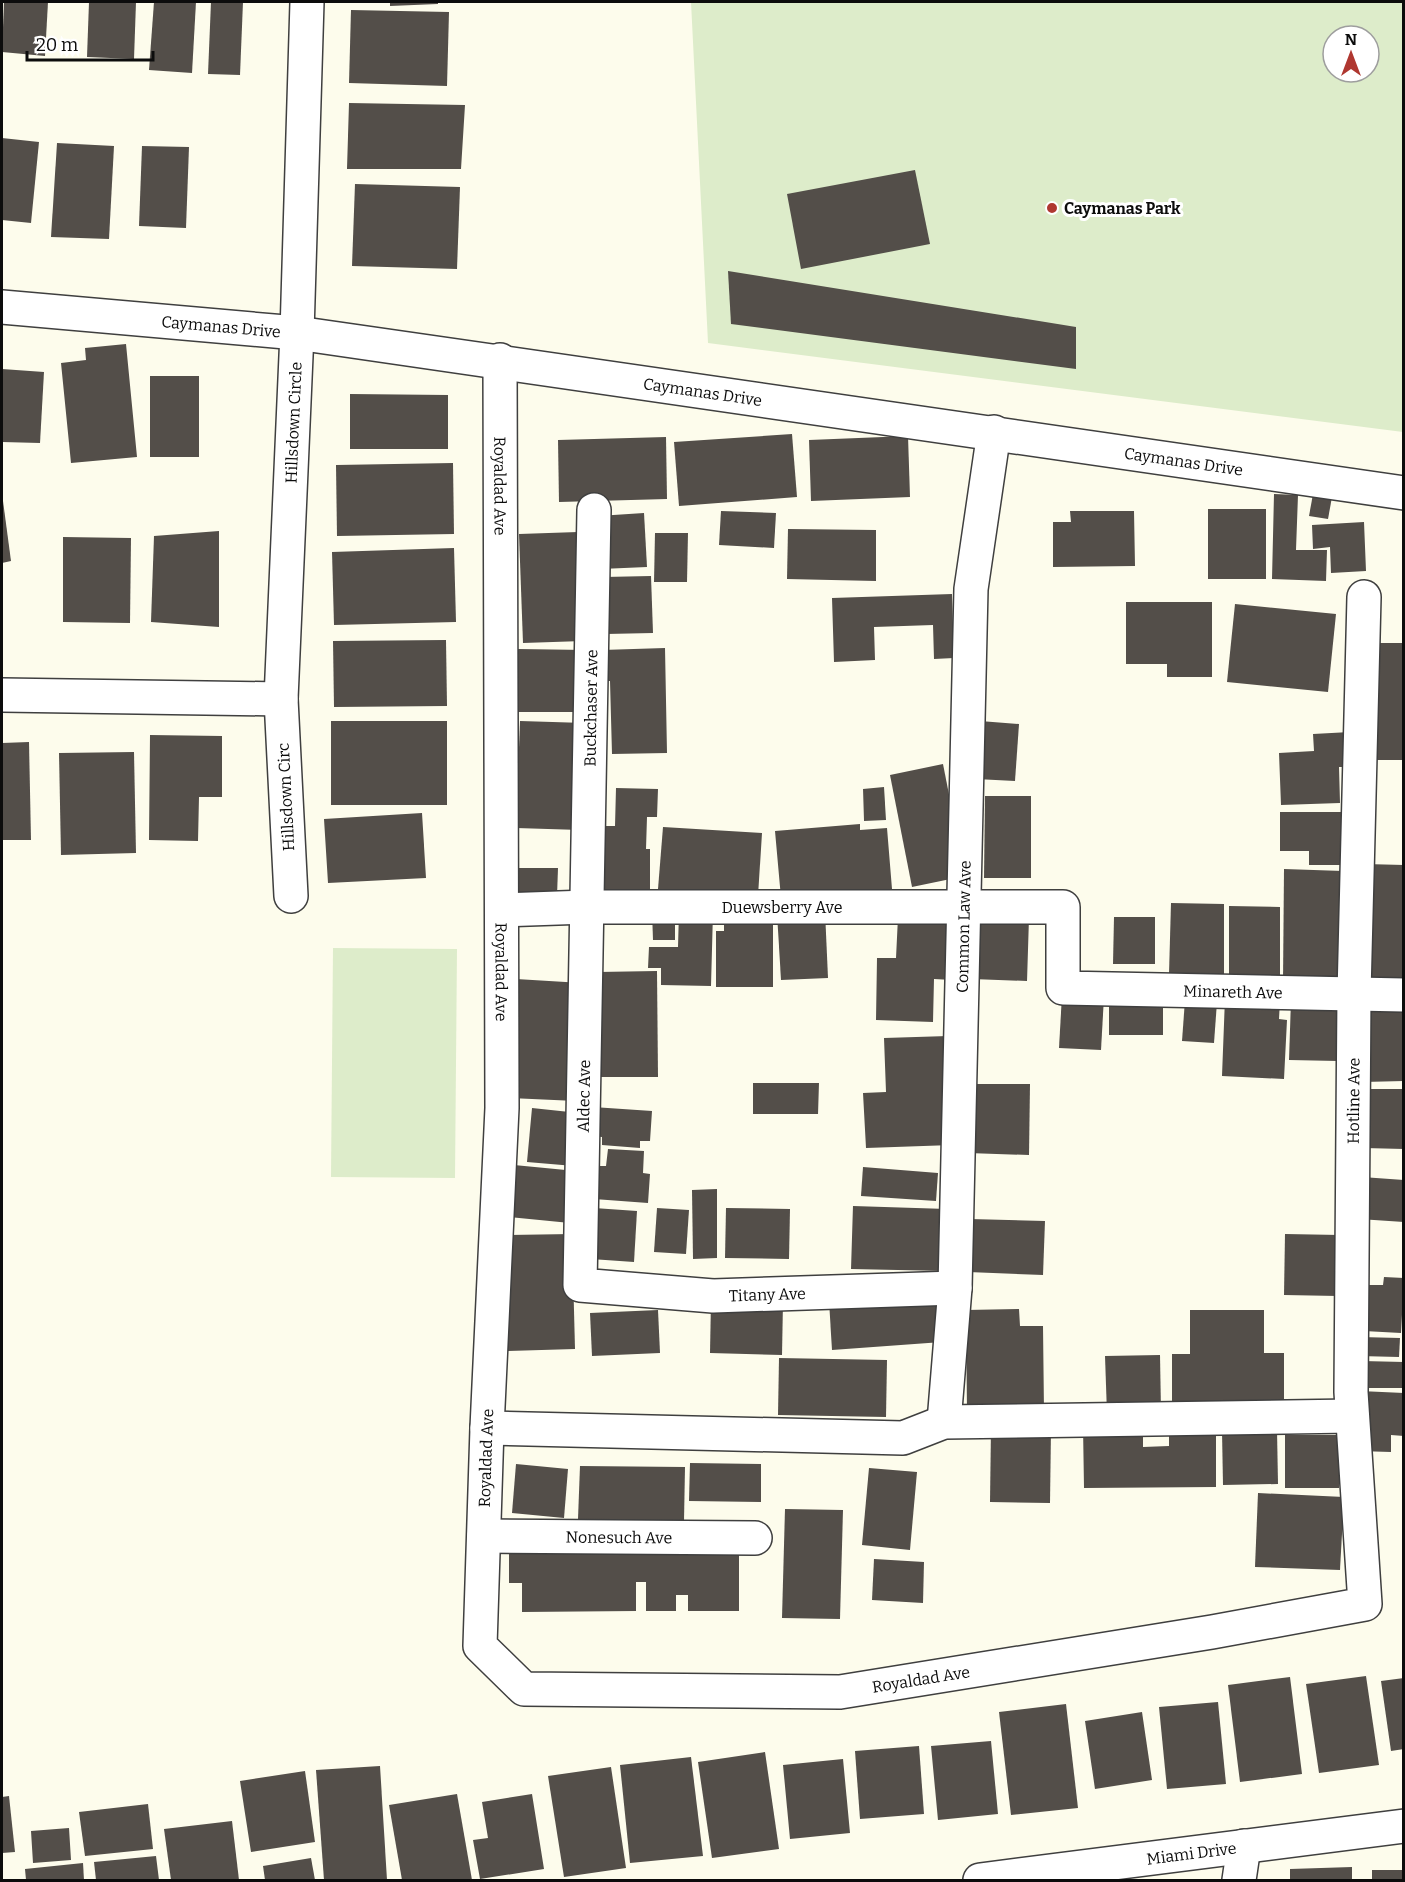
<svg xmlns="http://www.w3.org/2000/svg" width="1405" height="1882" font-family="Bitter,serif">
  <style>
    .pitch { fill: #ddecca; fill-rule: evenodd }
    .building { fill: #534e49 }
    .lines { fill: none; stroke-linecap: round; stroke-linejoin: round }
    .minor-casing { stroke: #3f3f3f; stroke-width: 36 }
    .minor { stroke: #fff; stroke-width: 33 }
    .poi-dot { fill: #af3730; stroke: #fff; stroke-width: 2 }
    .labels { text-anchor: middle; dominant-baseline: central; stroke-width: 6; stroke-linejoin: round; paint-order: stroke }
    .poi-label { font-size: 16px; font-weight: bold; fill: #0c0c0c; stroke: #fff; text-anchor: start }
    .street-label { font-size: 16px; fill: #0c0c0c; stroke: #fff }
  </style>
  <rect width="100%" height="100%" fill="#fdfcec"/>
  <g class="pitch">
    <path d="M691,2H1403V432L708,343ZM1333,36H1369V72H1333Z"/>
    <path d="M333,948L457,949L455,1178L331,1177Z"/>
  </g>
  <g class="building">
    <path d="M4,2H48L45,56L2,52Z"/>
    <path d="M89,2H136L134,59L87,57Z"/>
    <path d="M154,2H196L192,73L149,70Z"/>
    <path d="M211,2H243L240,75L208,74Z"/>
    <path d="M390,2H438V4L390,6Z"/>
    <path d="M351,10L449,12L447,86L349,83Z"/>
    <path d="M349,103L465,105L461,169H347Z"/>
    <path d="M2,138L39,142L31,223L2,220Z"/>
    <path d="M57,143L114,146L109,239L51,237Z"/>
    <path d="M142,146L189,147L186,228L139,226Z"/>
    <path d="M915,170L930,244L801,269L787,194Z"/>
    <path d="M355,184L460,187L457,269L352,266Z"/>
    <path d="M728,271L1076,327V369L731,324Z"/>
    <path d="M126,344L137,457L71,463L61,363L86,360L85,348Z"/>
    <path d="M2,369L44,372L40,443L2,442Z"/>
    <rect x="150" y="376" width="49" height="81"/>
    <path d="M350,394L448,395V449H350Z"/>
    <path d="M792,434L797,497L679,506L674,442Z"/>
    <path d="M908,436L910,497L811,501L809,440Z"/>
    <path d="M666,437L667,499L559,502L558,440Z"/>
    <path d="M453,463L454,534L337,536L336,465Z"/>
    <path d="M1274,494L1298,495L1296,550H1327L1326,581L1272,579Z"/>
    <path d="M1313,494L1332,497L1328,519L1309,516Z"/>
    <path d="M3,501L11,561L2,563V502Z"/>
    <rect x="1208" y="509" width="58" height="70"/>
    <path d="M721,511L776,513L774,548L719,545Z"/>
    <path d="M1070,511H1134L1135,566L1053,567V522H1071Z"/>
    <path d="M644,513L647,567L601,569L598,516Z"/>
    <path d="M1364,522L1366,571L1331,573L1330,547L1313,549L1312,525Z"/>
    <path d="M788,529L876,530V581L787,579Z"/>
    <path d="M219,531V627L151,622L154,536Z"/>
    <path d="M578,532L583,641L523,643L519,534Z"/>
    <path d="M655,533H688L687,582H654Z"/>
    <path d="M63,537L131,538L130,623L63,622Z"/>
    <path d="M454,548L456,622L334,625L332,552Z"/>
    <path d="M651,576L653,633L606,634L604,577Z"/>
    <path d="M952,594L954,658L934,659L933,625L874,627L875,660L834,662L832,598Z"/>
    <path d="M1126,602H1212V677H1167V664H1126Z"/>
    <path d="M1235,604L1336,614L1328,692L1227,682Z"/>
    <path d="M446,640L447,706L334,707L333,641Z"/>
    <path d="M1375,643H1404V760H1368Z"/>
    <path d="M665,648L667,753L612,754L610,681H602V650Z"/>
    <path d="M518,649L586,650V712H518Z"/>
    <rect x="331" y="721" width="116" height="84"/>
    <path d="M520,721L585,723L580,830L516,828Z"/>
    <path d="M980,721L1019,724L1015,781L976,779Z"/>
    <path d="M1350,732V767H1339L1340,803L1281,805L1279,753L1314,751L1313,734Z"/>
    <path d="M150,735L222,736V797H199L198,841L149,840Z"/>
    <path d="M29,742L31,840H2V743Z"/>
    <path d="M134,752L136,853L61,855L59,753Z"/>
    <path d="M943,764L965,876L912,887L890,775Z"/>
    <path d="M884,787L886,820L864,821L863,789Z"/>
    <path d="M616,788L658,789L657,817H647L646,849H650V890H597L598,826H615Z"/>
    <path d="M985,796H1031V878H984Z"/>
    <path d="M1280,812H1348V865H1309V851H1280Z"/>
    <path d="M422,813L426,878L328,883L324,819Z"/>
    <path d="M860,824V830L887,828L892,889L781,898L775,831Z"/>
    <path d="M663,827L762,833L758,896L658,889Z"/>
    <path d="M1365,864L1404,865V985L1362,984Z"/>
    <path d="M513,868H558L557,896L512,895Z"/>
    <path d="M1284,869L1343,871L1341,983L1283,982Z"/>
    <path d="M1171,903L1224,904V974H1169Z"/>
    <path d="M1229,906L1280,907V977H1229Z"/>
    <path d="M652,911H675V940H653Z"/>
    <path d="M679,911L713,912L711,986L661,985V968H648L649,947H678Z"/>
    <path d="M825,911L828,978L781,980L777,913Z"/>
    <path d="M724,914H773V987H716V931H724Z"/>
    <path d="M974,916L1029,918L1027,981L972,979Z"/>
    <path d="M898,917L954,919L952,980L934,979L933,1022L876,1020L877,958H896Z"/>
    <path d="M1114,917H1155V964H1113Z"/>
    <path d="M657,971L658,1077H599L598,972Z"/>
    <path d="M516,979L582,983L576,1101L510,1098Z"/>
    <path d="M1062,995L1104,997L1101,1050L1059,1048Z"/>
    <path d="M1225,998L1280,1000L1279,1019L1287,1020L1284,1079L1222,1076Z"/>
    <rect x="1109" y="999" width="54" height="36"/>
    <path d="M1185,1000L1217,1002L1214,1043L1182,1041Z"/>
    <path d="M1291,1000L1340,1002L1338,1061L1289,1060Z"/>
    <path d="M1361,1006H1404V1081L1363,1082Z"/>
    <path d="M948,1036L952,1145L866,1148L863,1093L886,1092L884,1038Z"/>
    <path d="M753,1083H819L818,1114H753Z"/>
    <path d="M969,1084H1030L1029,1155L968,1153Z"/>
    <path d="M1364,1089H1404V1149L1364,1148Z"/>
    <path d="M593,1107L652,1111L650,1141H640V1148L602,1145V1137L591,1136Z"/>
    <path d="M532,1108L579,1113L574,1166L527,1162Z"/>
    <path d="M608,1149L644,1151L643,1173L650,1174L648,1203L594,1199L596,1166H606Z"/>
    <path d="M514,1165L576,1171L570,1223L509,1217Z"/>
    <path d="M863,1167L938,1173L936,1201L861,1196Z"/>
    <path d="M1362,1177L1404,1180V1222L1359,1219Z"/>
    <path d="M717,1189V1258L693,1259L692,1190Z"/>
    <path d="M853,1206L947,1209L945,1271L851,1269Z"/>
    <path d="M594,1208L637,1211L634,1262L591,1259Z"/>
    <path d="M657,1208L689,1210L686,1254L654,1252Z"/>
    <path d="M726,1208L790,1209L789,1259L725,1258Z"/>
    <path d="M970,1219L1045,1221L1043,1275L968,1272Z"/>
    <path d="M572,1234L575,1349L508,1351L506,1235Z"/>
    <path d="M1285,1234L1340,1235L1338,1296L1284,1295Z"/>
    <path d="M1384,1277L1404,1278L1401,1333L1364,1331L1365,1285H1383Z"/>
    <path d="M939,1294L942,1342L832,1350L829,1301Z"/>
    <path d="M711,1300L783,1302L782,1355L710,1353Z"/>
    <path d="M1019,1309L1020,1326H1043L1044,1412L967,1413L966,1310Z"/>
    <path d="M658,1310L660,1353L592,1356L590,1313Z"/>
    <path d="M1190,1310H1264V1353H1284V1409H1172V1354H1190Z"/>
    <path d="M1360,1337L1400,1338L1399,1357L1359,1356Z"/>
    <path d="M1160,1355L1161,1412L1107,1414L1105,1356Z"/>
    <path d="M779,1358L887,1360L886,1417L778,1415Z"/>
    <path d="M1362,1361L1404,1362V1388H1362Z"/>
    <path d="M1360,1391L1404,1393V1436L1391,1435V1452L1358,1451Z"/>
    <path d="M1216,1424V1487L1084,1488L1083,1426L1143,1425V1447L1169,1446V1425Z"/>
    <path d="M991,1427L1051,1429L1050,1503L990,1502Z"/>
    <path d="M1277,1430L1278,1484L1223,1485L1222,1431Z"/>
    <path d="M1285,1435H1340L1339,1488H1285Z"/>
    <path d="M690,1463L761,1464V1502L689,1501Z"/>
    <path d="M516,1464L568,1469L564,1518L512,1513Z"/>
    <path d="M580,1466L685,1467L684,1521L578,1519Z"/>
    <path d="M869,1468L917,1472L910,1550L862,1545Z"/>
    <path d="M1258,1493L1344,1497L1340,1570L1255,1567Z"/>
    <path d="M785,1509L843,1510L840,1619L782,1618Z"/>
    <path d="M509,1545H739V1611H688V1595H676V1611H646V1582H636V1611L522,1612V1583H509Z"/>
    <path d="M874,1559L924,1562L923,1603L872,1600Z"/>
    <path d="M1366,1676L1379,1765L1319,1773L1306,1684Z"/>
    <path d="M1290,1677L1302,1774L1240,1782L1228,1685Z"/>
    <path d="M1404,1678V1749L1391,1751L1381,1681Z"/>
    <path d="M1218,1702L1226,1784L1167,1789L1159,1707Z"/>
    <path d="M1066,1704L1078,1808L1011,1815L999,1712Z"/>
    <path d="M1142,1712L1152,1780L1095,1789L1085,1721Z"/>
    <path d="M991,1741L998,1814L938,1820L931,1746Z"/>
    <path d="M919,1746L924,1814L860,1819L855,1751Z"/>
    <path d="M765,1752L779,1849L712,1858L698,1762Z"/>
    <path d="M691,1757L703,1856L630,1863L620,1765Z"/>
    <path d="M843,1759L850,1833L790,1839L783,1765Z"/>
    <path d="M380,1766L387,1880H324L316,1770Z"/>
    <path d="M611,1767L626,1868L564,1877L548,1776Z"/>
    <path d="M305,1771L315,1842L251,1852L240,1781Z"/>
    <path d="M457,1794L472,1880H402L389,1805Z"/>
    <path d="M532,1794L544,1869L480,1879L473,1840L488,1838L482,1802Z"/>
    <path d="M9,1796L15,1852L2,1853V1797Z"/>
    <path d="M148,1804L153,1849L85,1856L79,1812Z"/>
    <path d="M232,1821L239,1880H171L164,1829Z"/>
    <path d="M69,1828L71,1860L33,1863L31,1831Z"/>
    <path d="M156,1856L159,1880H96L94,1862Z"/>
    <path d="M311,1858L315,1880H265L263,1866Z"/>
    <path d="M83,1863L84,1880H26L25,1869Z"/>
    <path d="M1352,1867V1880H1290V1869Z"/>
    <rect x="1372" y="1870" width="32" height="10"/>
  </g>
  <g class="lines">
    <g class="minor-casing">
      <g id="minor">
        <path id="s1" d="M2,307L297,333L1404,493"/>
        <path id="s2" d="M500,360L502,1108L487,1428L480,1646L524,1689L840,1692L1212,1632L1365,1604L1351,1392L1354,994L1364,597"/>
        <path id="s3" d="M594,510L580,1285L713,1296L955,1288"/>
        <path d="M2,695L281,699"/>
        <path id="s4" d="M291,896L281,699L297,333L307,2"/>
        <path id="s5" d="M502,910L587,907H1063V988L1404,995"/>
        <path id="s6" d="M944,1422L955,1288L971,589L994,432"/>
        <path d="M487,1428L903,1438L944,1422L1352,1416"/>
        <path id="s7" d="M484,1536L755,1538"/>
        <path id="s8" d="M980,1880L1404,1826"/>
        <path d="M1239,1880L1244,1846"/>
      </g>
    </g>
    <use href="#minor" class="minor"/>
  </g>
  <circle class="poi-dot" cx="1052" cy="208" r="6"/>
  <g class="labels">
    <g class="poi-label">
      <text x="1064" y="208">Caymanas Park</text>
    </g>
    <g class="street-label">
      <text stroke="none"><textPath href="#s1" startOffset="220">Caymanas Drive</textPath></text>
      <text stroke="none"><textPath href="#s1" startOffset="706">Caymanas Drive</textPath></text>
      <text stroke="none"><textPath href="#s4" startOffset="474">Hillsdown Circle</textPath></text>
      <text stroke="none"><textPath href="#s1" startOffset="1192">Caymanas Drive</textPath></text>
      <text stroke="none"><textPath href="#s2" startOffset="126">Royaldad Ave</textPath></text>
      <text transform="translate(591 708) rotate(-89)">Buckchaser Ave</text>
      <text transform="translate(286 797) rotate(-93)">Hillsdown Circ</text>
      <text stroke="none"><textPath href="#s5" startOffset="280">Duewsberry Ave</textPath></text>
      <text stroke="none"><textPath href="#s6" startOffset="496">Common Law Ave</textPath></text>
      <text stroke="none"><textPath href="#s2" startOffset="612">Royaldad Ave</textPath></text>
      <text stroke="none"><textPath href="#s5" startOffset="812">Minareth Ave</textPath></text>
      <text transform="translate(584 1096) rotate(-89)">Aldec Ave</text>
      <text stroke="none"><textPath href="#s2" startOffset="2700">Hotline Ave</textPath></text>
      <text stroke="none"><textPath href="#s3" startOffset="963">Titany Ave</textPath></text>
      <text transform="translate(486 1458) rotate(-88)">Royaldad Ave</text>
      <text stroke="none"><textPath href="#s7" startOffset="135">Nonesuch Ave</textPath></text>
      <text stroke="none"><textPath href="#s2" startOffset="1746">Royaldad Ave</textPath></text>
      <text stroke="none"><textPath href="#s8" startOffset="213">Miami Drive</textPath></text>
    </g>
  </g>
  <rect width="1405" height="1882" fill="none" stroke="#0c0c0c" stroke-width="6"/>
  <g transform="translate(1351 54)"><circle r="28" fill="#ffffff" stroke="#9e9e9e" stroke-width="1.5"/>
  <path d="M0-4.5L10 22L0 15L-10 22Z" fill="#af3730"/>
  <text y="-9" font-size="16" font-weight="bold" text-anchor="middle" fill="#0c0c0c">N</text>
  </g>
  <path d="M27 51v9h126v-9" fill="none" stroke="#0c0c0c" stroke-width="3"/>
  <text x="36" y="51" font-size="18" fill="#0c0c0c" stroke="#ffffff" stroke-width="4.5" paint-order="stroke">20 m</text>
</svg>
